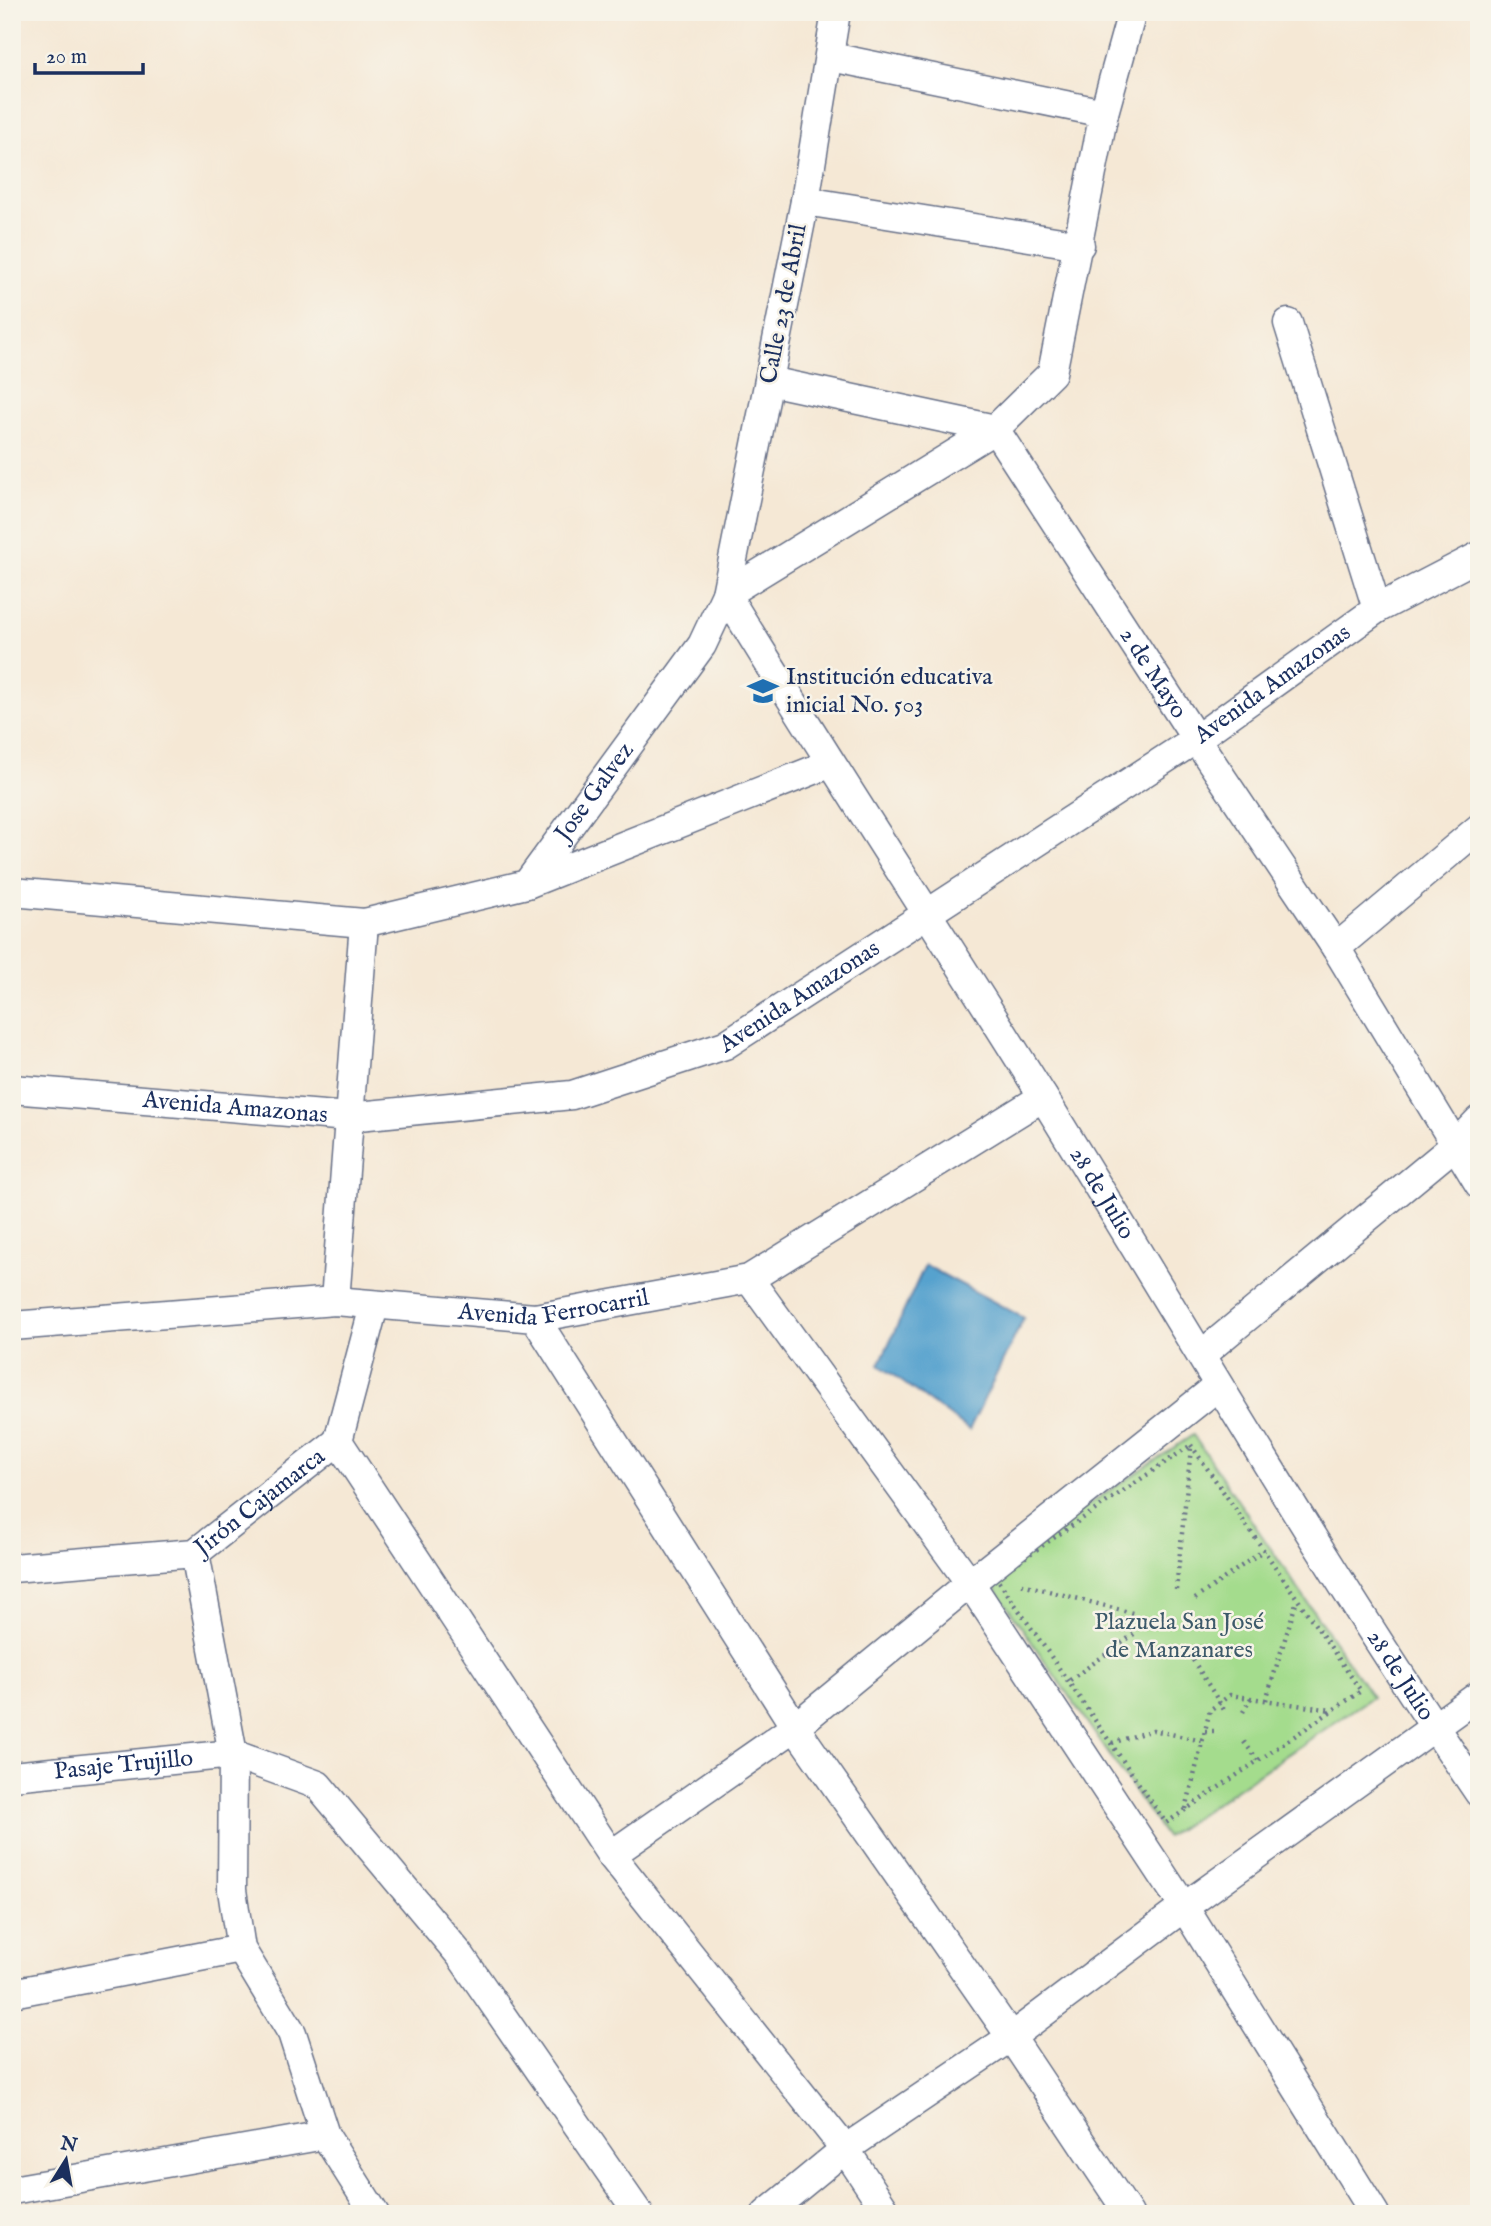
<svg xmlns="http://www.w3.org/2000/svg" width="1491" height="2226" font-family="'IM FELL English',serif">
  <style>
    .green { fill: #a4dc8d; stroke: #608676; stroke-width: 2 }
    .water { fill: #56a2ce; stroke: #386896; stroke-width: 2 }
    .lines { fill: none; stroke-linecap: round; stroke-linejoin: round }
    .minor-casing { stroke: #677088; stroke-width: 31 }
    .path { stroke: #677088; stroke-width: 4.5; stroke-dasharray: 2 5; stroke-linecap: butt }
    .minor { stroke: #fff; stroke-width: 28 }
    .labels { text-anchor: middle; dominant-baseline: central; stroke-width: 5; stroke-linejoin: round; paint-order: stroke }
    .street-label { font-size: 24px; fill: #1b2f5e; stroke: #f7f3e8 }
    .poi-label { font-size: 24px; fill: #1b2f5e; stroke: #f7f3e8; text-anchor: start }
    .park-label { font-size: 24px; fill: #3d5a6a; stroke: #f7f3e8 }
  </style>
  <rect width="100%" height="100%" fill="#f7f3e8"/>
  <filter id="ink" filterUnits="userSpaceOnUse"><feTurbulence type="fractalNoise" baseFrequency=".0143" numOctaves="2"/><feDisplacementMap in="SourceGraphic" scale="14" xChannelSelector="R" yChannelSelector="G"/><feConvolveMatrix kernelMatrix="1 2 1 2 8 2 1 2 1" color-interpolation-filters="sRGB"/></filter>
  <filter id="wash" filterUnits="userSpaceOnUse"><feTurbulence type="fractalNoise" baseFrequency=".00686" numOctaves="4" result="noise"/><feDisplacementMap in="SourceGraphic" scale="28" xChannelSelector="R" yChannelSelector="G"/><feGaussianBlur stdDeviation="1.57" result="paint"/><feColorMatrix in="noise" values="0 0 0 0 0 0 0 0 0 0 0 0 0 0 0 0 0 1.4 0 .05"/><feComposite in="paint" operator="in"/></filter>
  <g filter="url(#wash)">
    <rect width="100%" height="100%" fill="#f5e8d5"/>
    <path class="green" d="M1193,1435L1372,1697L1166,1837L985,1574Z"/>
    <path class="water" d="M925,1265L1024,1318L969,1430L879,1365Z"/>
  </g>
  <g filter="url(#ink)">
    <g class="lines">
      <g class="minor-casing">
        <g id="minor">
          <path id="s1" d="M836,12L805,201L726,594C830,765 940,931 1045,1100C1188,1332 1325,1568 1479,1793"/>
          <path d="M831,57L1104,113"/>
          <path d="M805,201L1080,245"/>
          <path d="M1288,323L1377,609"/>
          <path id="s2" d="M769,381L995,429L1196,739L1336,948L1479,1184"/>
          <path d="M527,884L829,764"/>
          <path id="s3" d="M12,892L364,923L527,884L702,645L726,594L995,429L1052,373L1104,113L1132,12"/>
          <path d="M1336,948L1479,828"/>
          <path id="s4" d="M12,1089L348,1117L572,1095L725,1045L1196,739L1377,609L1479,556"/>
          <path d="M749,1279L970,1583L1184,1907L1375,2214"/>
          <path d="M335,1301L364,923"/>
          <path d="M374,1306L338,1441L611,1855L845,2149L888,2214"/>
          <path d="M535,1318L795,1727L1011,2037L1129,2214"/>
          <path id="s5" d="M12,1326L335,1301L535,1318L749,1279L1043,1097"/>
          <path d="M1201,1355L1454,1146L1479,1120"/>
          <path d="M195,1553L233,1754L232,1890L241,1949L292,2033L325,2135L375,2214"/>
          <path id="s6" d="M12,1568L195,1553L338,1441"/>
          <path id="s7" d="M12,1776L233,1754L318,1785L460,1955L639,2214"/>
          <path d="M611,1855L795,1727L970,1583L1218,1386"/>
          <path d="M12,1993L241,1949"/>
          <path d="M12,2190L325,2135"/>
          <path d="M766,2214L845,2149L1011,2037L1184,1907L1479,1695"/>
        </g>
      </g>
      <g class="path">
        <path d="M1191,1445L1361,1691L1166,1823L996,1577Z"/>
        <path d="M1022,1584L1136,1614"/>
        <path d="M1176,1590L1191,1448"/>
        <path d="M1195,1599L1264,1550"/>
        <path d="M1193,1660L1226,1713"/>
        <path d="M1070,1680L1134,1634"/>
        <path d="M1266,1700L1297,1600"/>
        <path d="M1243,1712L1251,1698"/>
        <path d="M1205,1731H1219"/>
        <path d="M1244,1742L1258,1760"/>
        <path d="M1112,1743L1153,1730L1202,1741"/>
        <path d="M1186,1809L1210,1710L1230,1695L1331,1710"/>
      </g>
      <use href="#minor" class="minor"/>
    </g>
  </g>
  <defs>
    <g id="school-bare" transform="scale(2.415)"><path d="M0-5L7-2L0 1L-7-2ZM-4 1L0 2.5L4 1V4Q0 6-4 4Z" fill="#1f6fb2" stroke="#f7f3e8" stroke-width="2.5" paint-order="stroke"/></g>
  </defs>
  <g fill-rule="evenodd">
    <use href="#school-bare" x="763" y="691"/>
  </g>
  <g class="labels">
    <g class="street-label">
      <text transform="translate(784 304) rotate(-79)">Calle 23 de Abril</text>
      <text stroke="none"><textPath href="#s2" startOffset="522">2 de Mayo</textPath></text>
      <text stroke="none"><textPath href="#s4" startOffset="1379">Avenida Amazonas</textPath></text>
      <text stroke="none"><textPath href="#s3" startOffset="635">Jose Galvez</textPath></text>
      <text stroke="none"><textPath href="#s4" startOffset="812">Avenida Amazonas</textPath></text>
      <text stroke="none"><textPath href="#s4" startOffset="224">Avenida Amazonas</textPath></text>
      <text stroke="none"><textPath href="#s1" startOffset="1300">28 de Julio</textPath></text>
      <text stroke="none"><textPath href="#s5" startOffset="544">Avenida Ferrocarril</textPath></text>
      <text stroke="none"><textPath href="#s6" startOffset="266">Jirón Cajamarca</textPath></text>
      <text stroke="none"><textPath href="#s1" startOffset="1867">28 de Julio</textPath></text>
      <text stroke="none"><textPath href="#s7" startOffset="112">Pasaje Trujillo</textPath></text>
    </g>
    <g class="poi-label">
      <text x="786" y="677">Institución educativa<tspan x="786" dy="28">inicial No. 503</tspan></text>
    </g>
    <g class="park-label">
      <text x="1179" y="1622">Plazuela San José<tspan x="1179" dy="28">de Manzanares</tspan></text>
    </g>
  </g>
  <rect width="1491" height="2226" fill="none" stroke="#f7f3e8" stroke-width="42"/>
  <g transform="translate(66 2160) rotate(11)" stroke="#f7f3e8" stroke-width="5" paint-order="stroke">
  <path d="M0-5L12 26L0 18L-12 26Z" fill="#1b2f5e"/>
  <text y="-10" font-size="19" font-weight="bold" text-anchor="middle" fill="#1b2f5e">N</text>
  </g>
  <path d="M35 63v10h108v-10" fill="none" stroke="#1b2f5e" stroke-width="3.5"/>
  <text x="46" y="63" font-size="21" fill="#1b2f5e" stroke="#f7f3e8" stroke-width="5" paint-order="stroke">20 m</text>
</svg>
